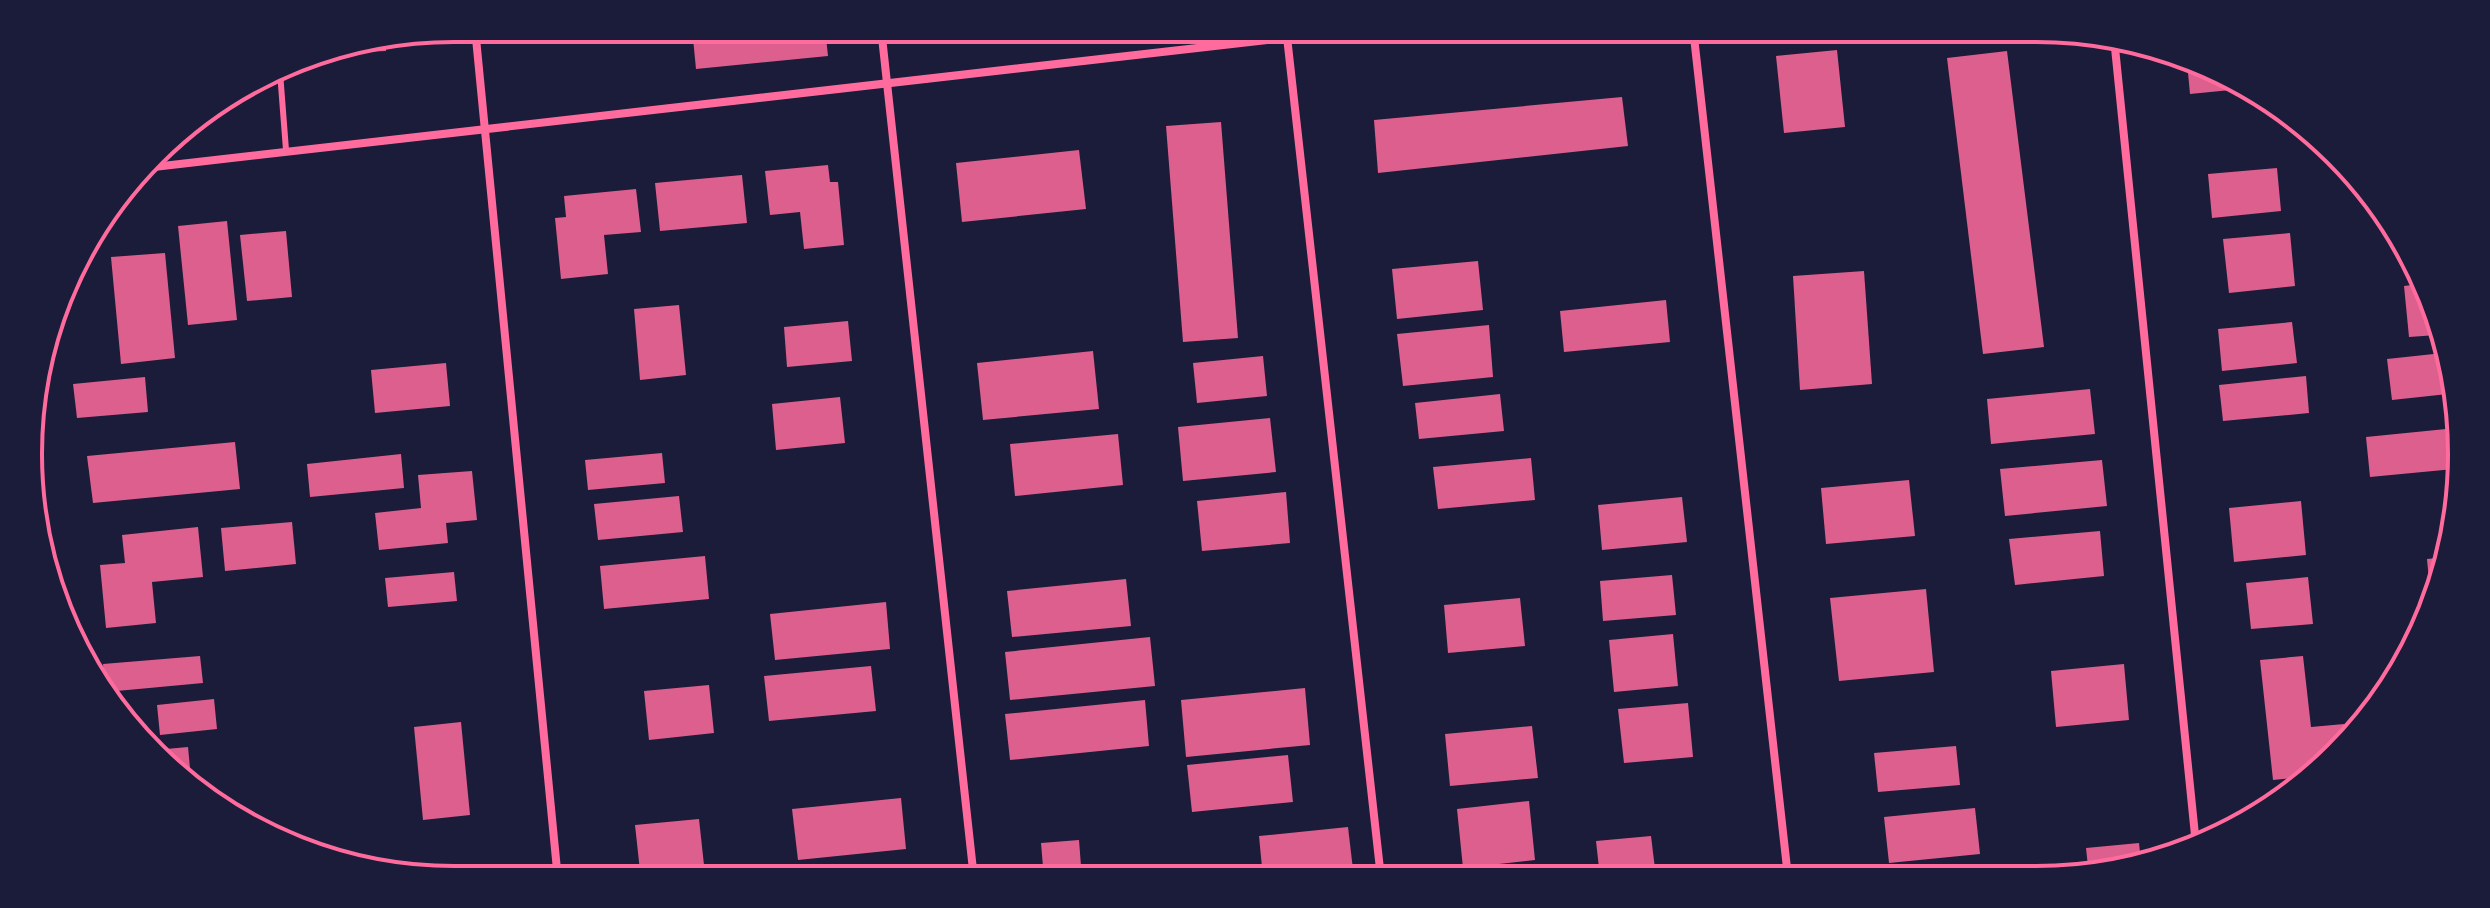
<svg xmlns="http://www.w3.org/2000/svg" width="2490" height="908" font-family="Helvetica,sans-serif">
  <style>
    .building { fill: #dd5f8e }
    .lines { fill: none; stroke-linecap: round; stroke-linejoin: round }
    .service { stroke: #ff6b9d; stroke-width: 6 }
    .minor { stroke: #ff6b9d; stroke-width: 8 }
    .rim { fill: none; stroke: #ff6b9d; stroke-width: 4 }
  </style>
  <rect width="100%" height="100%" fill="#1b1b3a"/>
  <g class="building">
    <path d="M692,28H825L828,56L696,69Z"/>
    <path d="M385,39L386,51L318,54V51Z"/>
    <path d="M1837,50L1845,127L1784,133L1776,56Z"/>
    <path d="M2007,51L2044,347L1983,354L1947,58Z"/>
    <path d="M2187,62L2228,83L2241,89L2190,94Z"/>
    <path d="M1622,97L1628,146L1378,173L1374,120Z"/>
    <path d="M1221,122L1238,338L1183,342L1166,126Z"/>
    <path d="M1079,150L1086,209L962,222L956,163Z"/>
    <path d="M828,165L830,182H838L844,245L804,249L800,212L770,215L765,171Z"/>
    <path d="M2277,168L2281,211L2212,218L2208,174Z"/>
    <path d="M742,175L747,223L660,231L655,183Z"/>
    <path d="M636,189L641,232L604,235L608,274L561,279L555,218L566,217L564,196Z"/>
    <path d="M227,221L237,320L188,325L178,226Z"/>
    <path d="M286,231L292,297L247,301L240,235Z"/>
    <path d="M2290,233L2295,286L2229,293L2223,239Z"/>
    <path d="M165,253L175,358L121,364L111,257Z"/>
    <path d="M1478,261L1483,310L1397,319L1392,269Z"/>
    <path d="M1864,271L1872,384L1800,390L1793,276Z"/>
    <path d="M2420,284L2437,335L2409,337L2404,286Z"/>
    <path d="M1666,300L1670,342L1564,352L1560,311Z"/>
    <path d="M679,305L686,375L640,380L634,309Z"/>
    <path d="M848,321L852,361L787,367L784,327Z"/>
    <path d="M2292,322L2297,363L2222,371L2218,329Z"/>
    <path d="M1489,325L1493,377L1403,386L1397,334Z"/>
    <path d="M1093,351L1099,409L983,420L977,363Z"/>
    <path d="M2443,353L2457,393L2392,400L2387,359Z"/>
    <path d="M1263,356L1267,396L1197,403L1193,363Z"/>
    <path d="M446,363L450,406L375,413L371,370Z"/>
    <path d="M2306,376L2309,413L2223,421L2219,385Z"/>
    <path d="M145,377L148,412L77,418L73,384Z"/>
    <path d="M2090,389L2095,434L1991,444L1987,399Z"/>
    <path d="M1500,394L1504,431L1419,439L1415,403Z"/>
    <path d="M840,397L845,443L776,450L772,404Z"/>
    <path d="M1270,418L1276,472L1183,481L1178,427Z"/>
    <path d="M2456,428L2454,469L2370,477L2366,437Z"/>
    <path d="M1118,434L1123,485L1015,496L1010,444Z"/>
    <path d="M235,442L240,489L93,503L87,456Z"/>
    <path d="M662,453L665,483L588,490L585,460Z"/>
    <path d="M401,454L404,488L310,497L307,464Z"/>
    <path d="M1531,458L1535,500L1438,509L1433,467Z"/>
    <path d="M2102,460L2107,506L2005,516L2000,469Z"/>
    <path d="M472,471L477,520L446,523L448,543L379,550L375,513L421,508L418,475Z"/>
    <path d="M1909,480L1915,536L1826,544L1821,488Z"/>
    <path d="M1286,492L1290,543L1202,551L1197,501Z"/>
    <path d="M679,496L683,532L598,540L594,504Z"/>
    <path d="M1682,497L1687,542L1602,550L1598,505Z"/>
    <path d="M2301,501L2306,555L2234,562L2229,508Z"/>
    <path d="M292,522L296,564L225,571L221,528Z"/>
    <path d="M198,527L203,577L152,582L156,623L106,628L100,565L125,563L122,535Z"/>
    <path d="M2100,531L2104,576L2015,585L2009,539Z"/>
    <path d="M705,556L709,599L604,609L600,566Z"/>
    <path d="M2448,557L2436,591L2430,592L2427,559Z"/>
    <path d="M454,572L457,601L388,607L385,578Z"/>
    <path d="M1672,575L1676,615L1603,621L1600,581Z"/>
    <path d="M2308,577L2313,624L2251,629L2246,583Z"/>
    <path d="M1126,579L1131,626L1012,637L1007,591Z"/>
    <path d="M1926,589L1934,672L1839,681L1830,598Z"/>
    <path d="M1520,598L1525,646L1448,653L1444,605Z"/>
    <path d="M886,602L890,649L775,660L770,614Z"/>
    <path d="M1673,634L1678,686L1614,692L1609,640Z"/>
    <path d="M1150,637L1155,686L1010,700L1005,652Z"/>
    <path d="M200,656L203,683L106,692L103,664Z"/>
    <path d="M2303,656L2311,727L2344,724L2345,740L2315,776L2273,780L2260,660Z"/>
    <path d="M2124,664L2129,720L2056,727L2051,671Z"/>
    <path d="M871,666L876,711L769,721L764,676Z"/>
    <path d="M709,685L714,733L649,740L644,691Z"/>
    <path d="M1305,688L1310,745L1186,757L1181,700Z"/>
    <path d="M214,699L217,729L160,735L157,705Z"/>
    <path d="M1145,700L1149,746L1010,760L1005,714Z"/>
    <path d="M1688,703L1693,757L1624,763L1618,709Z"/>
    <path d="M461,722L470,815L423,820L414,727Z"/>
    <path d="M1532,726L1538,778L1450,786L1445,734Z"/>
    <path d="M1956,746L1960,785L1878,792L1874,753Z"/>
    <path d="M188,747L192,789L155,750Z"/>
    <path d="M1288,755L1293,802L1192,812L1187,765Z"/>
    <path d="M901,798L906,849L798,860L792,809Z"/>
    <path d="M1529,801L1535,860L1463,868L1457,809Z"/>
    <path d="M1975,808L1980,854L1889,863L1884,817Z"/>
    <path d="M699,819L704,865L640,871L635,825Z"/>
    <path d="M1348,827L1354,878H1263L1259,836Z"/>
    <path d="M1651,836L1656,877H1600L1596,841Z"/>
    <path d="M1079,840L1082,879H1044L1041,843Z"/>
    <path d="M2139,843L2141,862L2089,876L2086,848Z"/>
  </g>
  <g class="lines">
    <path class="service" d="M280,72L286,150"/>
    <g class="minor">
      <path d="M475,28L558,880"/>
      <path d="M881,28L974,879"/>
      <path d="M1286,28L1381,878"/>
      <path d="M1693,28L1788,877"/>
      <path d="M2114,38L2196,845"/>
      <path d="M145,168L1372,28"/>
    </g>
  </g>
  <path d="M0 0H2490V908H0ZM454 42H2036A412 412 0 0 1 2448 454V454A412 412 0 0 1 2036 866H454A412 412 0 0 1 42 454V454A412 412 0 0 1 454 42Z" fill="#1b1b3a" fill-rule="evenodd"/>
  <path class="rim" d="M454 42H2036A412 412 0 0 1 2448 454V454A412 412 0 0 1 2036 866H454A412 412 0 0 1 42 454V454A412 412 0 0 1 454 42Z"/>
</svg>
